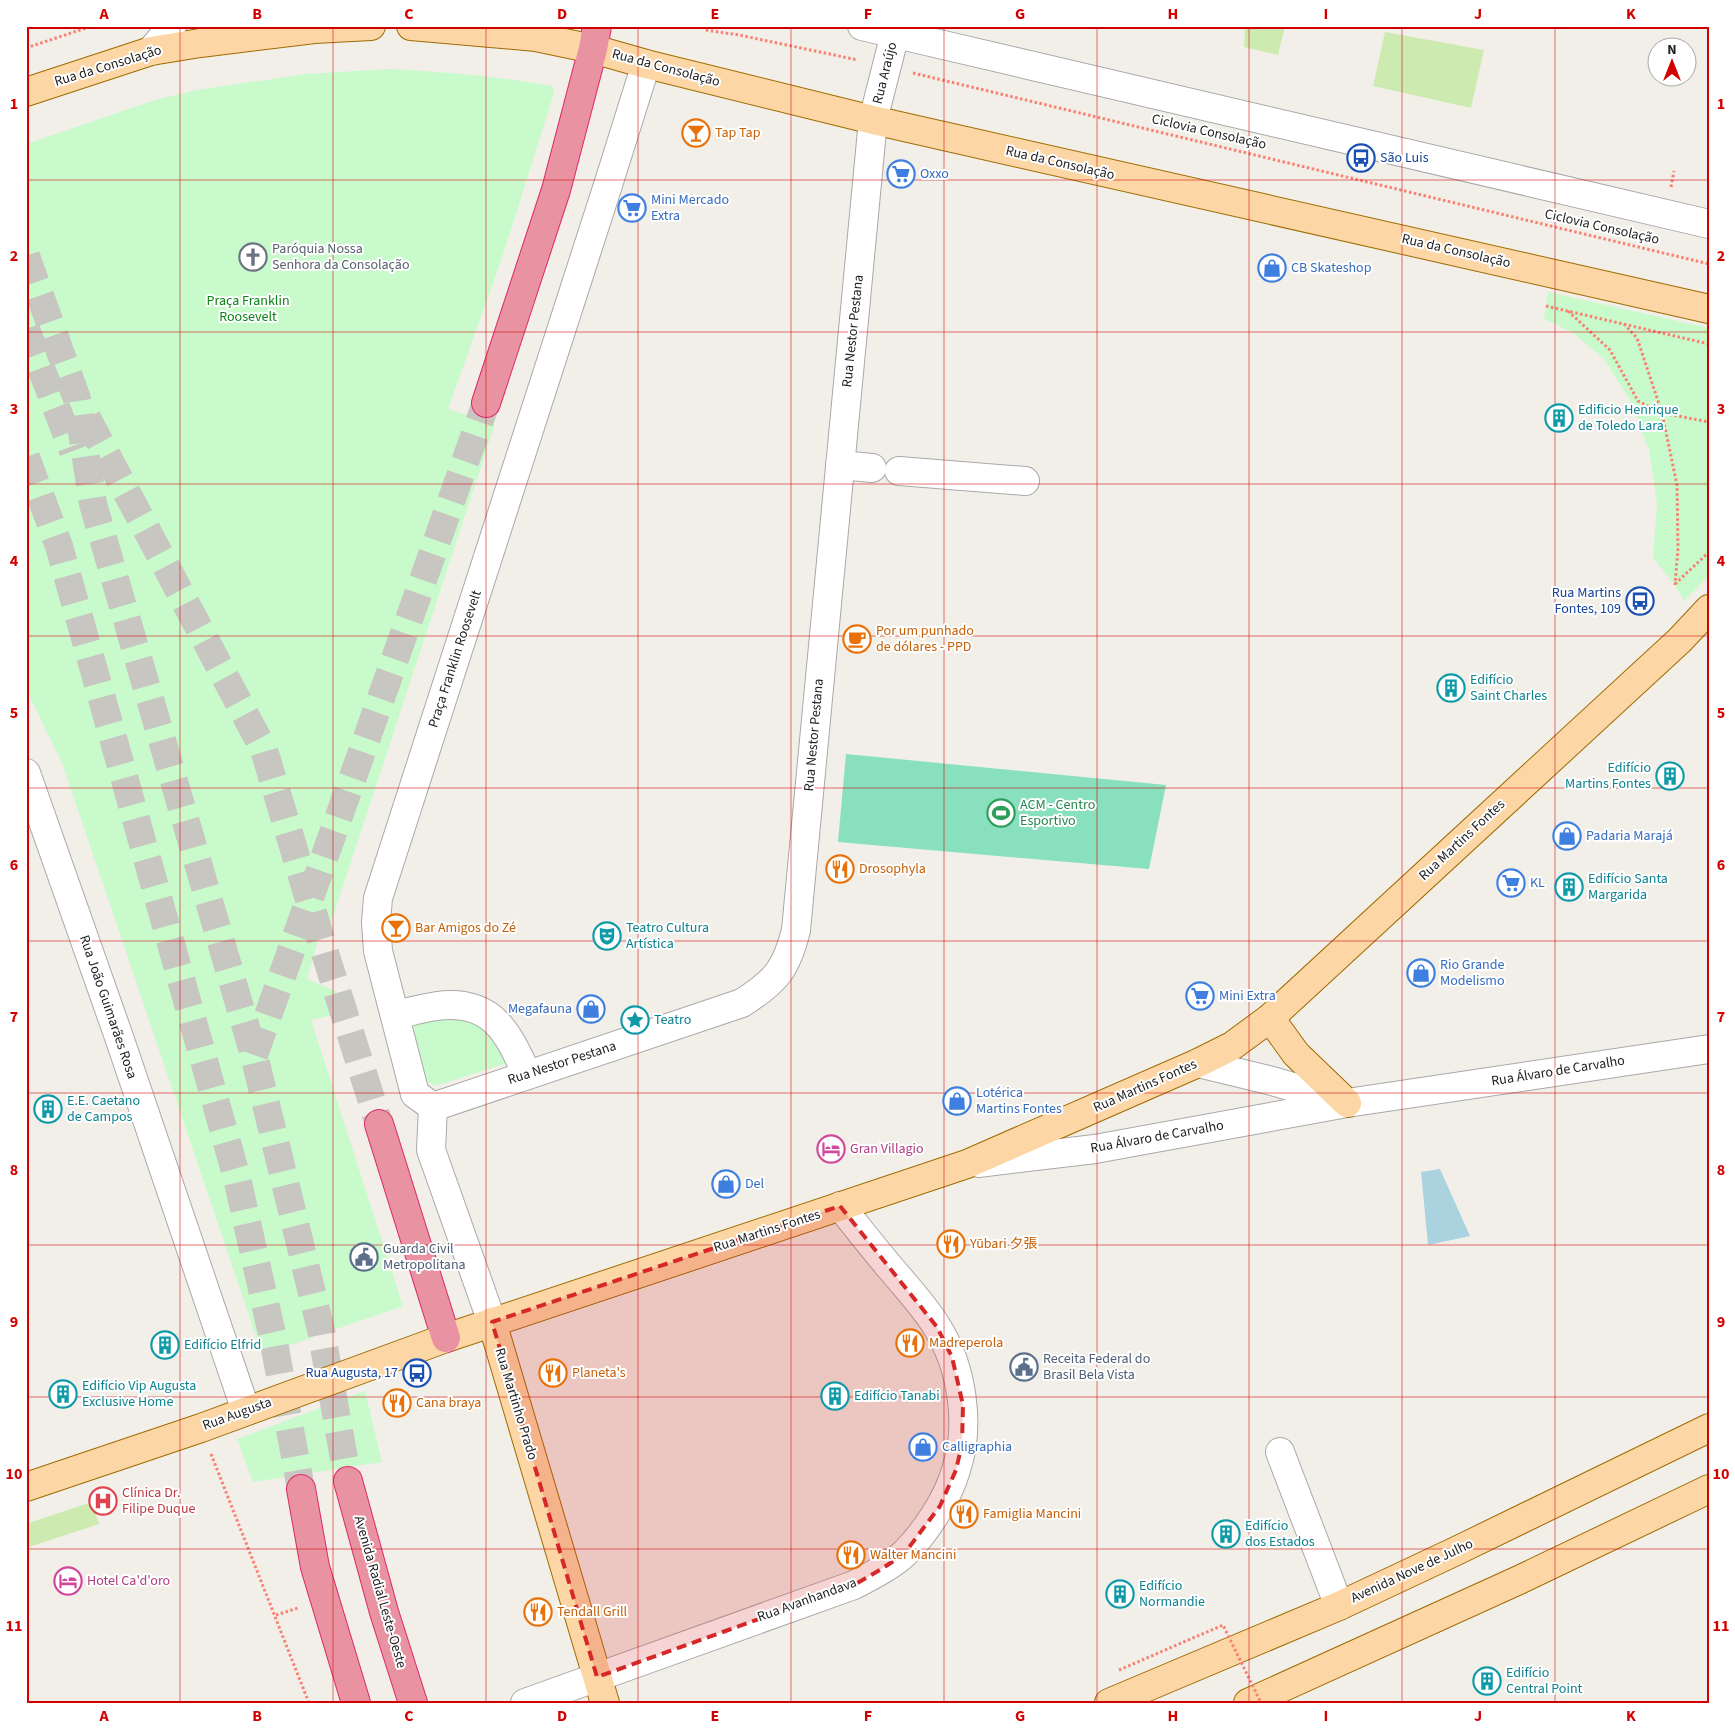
<svg xmlns="http://www.w3.org/2000/svg" width="1735" height="1729" font-family="'Source Sans 3','Noto Sans SC',sans-serif">
  <style>
    .grass { fill: #cdebb0 }
    .park { fill: #c8facc }
    .pitch { fill: #88e0be }
    .water { fill: #aad3df }
    .lines { fill: none; stroke-linecap: round; stroke-linejoin: round }
    .highway-tunnel { stroke: #c8c6c1; stroke-width: 28; stroke-dasharray: 28 14; stroke-linecap: butt }
    .minor-casing { stroke: #a9a9a9; stroke-width: 30 }
    .major-casing { stroke: #a06b00; stroke-width: 30 }
    .highway-casing { stroke: #dc2a67; stroke-width: 30 }
    .path { stroke: #fa8072; stroke-width: 3; stroke-dasharray: 2.5 2.5; stroke-linecap: butt }
    .minor { stroke: #fff; stroke-width: 28 }
    .major { stroke: #fcd6a4; stroke-width: 28 }
    .highway { stroke: #e892a2; stroke-width: 28 }
    .path-bridge { stroke: #fa8072; stroke-width: 3; stroke-dasharray: 2.5 2.5; stroke-linecap: butt }
    .marked { fill: #d62828; fill-opacity: 0.2; stroke: #d62828; stroke-width: 4; stroke-dasharray: 10 6; stroke-linejoin: round }
    .grid { fill: none; stroke: #d40000; stroke-width: 1; stroke-opacity: 0.55 }
    .labels { text-anchor: middle; dominant-baseline: central; stroke-width: 4; stroke-linejoin: round; paint-order: stroke }
    .street-label { font-size: 14px; fill: #222; stroke: #fff }
    .food-label { font-size: 14px; fill: #c56008; stroke: #fff; text-anchor: start }
    .transit-label { font-size: 14px; fill: #164399; stroke: #fff; text-anchor: end }
    .shop-label { font-size: 14px; fill: #366cbe; stroke: #fff; text-anchor: start }
    .worship-label { font-size: 14px; fill: #5b616d; stroke: #fff; text-anchor: start }
    .park-label { font-size: 14px; fill: #0c8416; stroke: #fff }
    .culture-label { font-size: 14px; fill: #0d838f; stroke: #fff; text-anchor: start }
    .leisure-label { font-size: 14px; fill: #27864d; stroke: #fff; text-anchor: start }
    .hotel-label { font-size: 14px; fill: #b23c85; stroke: #fff; text-anchor: start }
    .service-label { font-size: 14px; fill: #4e5e75; stroke: #fff; text-anchor: start }
    .health-label { font-size: 14px; fill: #be3a42; stroke: #fff; text-anchor: start }
    .neatline { fill: none; stroke: #d40000; stroke-width: 2 }
    .grid-label { font-size: 16px; text-anchor: middle; font-weight: bold; fill: #d40000 }
  </style>
  <rect width="100%" height="100%" fill="#f2efe9"/>
  <g class="grass">
    <path d="M1245,26H1285L1278,55L1244,47Z"/>
    <path d="M1385,32L1484,50L1471,108L1373,86Z"/>
    <path d="M92,1502L99,1524L26,1548V1524Z"/>
  </g>
  <g class="park">
    <path d="M389,69C444,72 498,76 552,86L554,93L502,258L448,409L495,424L328,932L321,929L307,979C330,990 339,987 352,1011L311,1020L403,1306L270,1352L264,1351L259,1345L62,763L26,689V144L158,99L197,90L306,74Z"/>
    <path d="M1548,292L1709,328V576L1684,601L1675,585L1653,558L1657,503L1649,450L1631,402L1604,359L1572,332L1544,319Z"/>
    <path d="M453,1016L486,1025L511,1062L435,1086L424,1079L409,1023Z"/>
    <path d="M365,1391L382,1462L253,1482L237,1439Z"/>
  </g>
  <path class="pitch" d="M846,754L1166,785L1149,869L838,842Z"/>
  <path class="water" d="M1440,1169L1470,1236L1428,1245L1421,1172Z"/>
  <g class="lines">
    <g class="highway-tunnel">
      <path d="M26,256L77,399L93,504L254,1055L321,1330L348,1481"/>
      <path d="M26,329L73,451"/>
      <path d="M87,418L264,750L326,956L379,1124"/>
      <path d="M26,457L59,546L237,1178L274,1343L301,1489"/>
      <path d="M254,1055L486,403"/>
    </g>
    <g class="minor-casing">
      <g id="minor">
        <path d="M862,26L1709,224"/>
        <path d="M151,51L172,26"/>
        <path d="M840,465L872,468"/>
        <path d="M899,471L1025,481"/>
        <path d="M26,773L120,1040L246,1411"/>
        <path d="M395,1015C409,1012 423,1008 437,1006C492,999 508,1032 527,1075"/>
        <path d="M1198,1063L1272,1081L1341,1101"/>
        <path d="M433,1107L742,1003C776,981 786,970 796,930L873,120L897,26"/>
        <path d="M433,1107L415,1094L378,951L376,922L378,898L608,185L646,64"/>
        <path d="M433,1107L431,1150L492,1322"/>
        <path d="M978,1163L1095,1149L1347,1103L1709,1049"/>
        <path d="M1280,1452L1339,1606"/>
        <path d="M525,1703L854,1585C871,1576 891,1566 905,1553C926,1532 948,1498 956,1470C971,1425 962,1367 937,1327C925,1307 908,1289 893,1271C875,1250 858,1228 840,1206"/>
      </g>
    </g>
    <g class="major-casing">
      <g id="major">
        <path d="M411,26L536,37L593,49L646,64L873,120L1709,309"/>
        <path d="M26,92L151,51L200,43L314,29L371,26"/>
        <path d="M1270,1018L1296,1054L1347,1103"/>
        <path d="M492,1322L605,1703"/>
        <path d="M26,1487L201,1428L446,1338L967,1164L1198,1063L1232,1046L1270,1018L1680,640L1709,609"/>
        <path d="M1109,1703L1339,1606L1454,1552L1709,1428"/>
        <path d="M1248,1703L1519,1580L1709,1489"/>
      </g>
    </g>
    <g class="highway-casing">
      <g id="highway">
        <path d="M486,403L556,190L593,49L597,26"/>
        <path d="M379,1124L446,1338"/>
        <path d="M348,1481L384,1612L413,1703"/>
        <path d="M301,1489L315,1567L356,1703"/>
      </g>
    </g>
    <g class="path">
      <path d="M706,26L705,30L739,35L858,60"/>
      <path d="M26,48L92,26"/>
      <path d="M913,73L1709,264"/>
      <path d="M1671,187L1674,171"/>
      <path d="M1546,306L1709,344"/>
      <path d="M1568,311L1610,350L1638,401L1662,413L1709,422"/>
      <path d="M1624,324L1637,338L1662,413L1677,485L1678,548L1675,585"/>
      <path d="M1675,584L1709,552"/>
      <path d="M211,1454L309,1703"/>
      <path d="M276,1615L298,1608"/>
    </g>
    <use href="#minor" class="minor"/>
    <use href="#major" class="major"/>
    <use href="#highway" class="highway"/>
    <path class="path-bridge" d="M1119,1670L1223,1625L1261,1703"/>
  </g>
  <path class="marked" d="M840,1206L937,1327L952,1357L963,1405L962,1444L956,1470L940,1506L904,1554L880,1570L854,1585L597,1677L492,1322Z"/>
  <path class="grid" d="M180,26V1703M333,26V1703M486,26V1703M638,26V1703M791,26V1703M944,26V1703M1097,26V1703M1249,26V1703M1402,26V1703M1555,26V1703M26,180H1709M26,332H1709M26,484H1709M26,636H1709M26,788H1709M26,941H1709M26,1093H1709M26,1245H1709M26,1397H1709M26,1549H1709"/>
  <defs>
    <g id="bar-ring" transform="scale(1.4375)"><circle r="9.5" fill="#fff" stroke="#e8710a" stroke-width="1.5"/><path d="M-6-5H6L.8 .8V4.5H3.5V6h-7V4.5H-.8V.8Z" fill="#e8710a"/></g>
    <g id="bus-ring" transform="scale(1.4375)"><circle r="9.5" fill="#fff" stroke="#1a4fb4" stroke-width="1.5"/><path d="M-5-6H5V4H4V6H2V4H-2V6H-4V4H-5ZM-3.5-4V0h7V-4ZM-3.5 1.2v1.5H-2V1.2ZM2 1.2v1.5H3.5V1.2Z" fill="#1a4fb4"/></g>
    <g id="supermarket-ring" transform="scale(1.4375)"><circle r="9.5" fill="#fff" stroke="#3f7fe0" stroke-width="1.5"/><path d="M-6-5.5h2.5l.6 2H6L4.5 2H-2.5L-4.4-4H-6ZM-1.5 3.2a1.3 1.3 0 1 0 .1 0ZM3 3.2a1.3 1.3 0 1 0 .1 0Z" fill="#3f7fe0"/></g>
    <g id="church-ring" transform="scale(1.4375)"><circle r="9.5" fill="#fff" stroke="#6b7280" stroke-width="1.5"/><path d="M-1.2-6h2.4v3.5h3.3v2.4h-3.3V6h-2.4V-.1h-3.3v-2.4h3.3Z" fill="#6b7280"/></g>
    <g id="shop-ring" transform="scale(1.4375)"><circle r="9.5" fill="#fff" stroke="#3f7fe0" stroke-width="1.5"/><path d="M-5-2.5h2.3a2.7 3.5 0 0 1 5.4 0H5L5.5 6h-11ZM-1.5-2.5h3a1.5 2.3 0 0 0-3 0Z" fill="#3f7fe0"/></g>
    <g id="building-ring" transform="scale(1.4375)"><circle r="9.5" fill="#fff" stroke="#0f9aa8" stroke-width="1.5"/><path d="M-4-6H4V6H1V3H-1V6H-4ZM-2.5-4.3h1.7v1.8h-1.7ZM.8-4.3h1.7v1.8H.8ZM-2.5-1h1.7V.8h-1.7ZM.8-1h1.7V.8H.8Z" fill="#0f9aa8"/></g>
    <g id="cafe-ring" transform="scale(1.4375)"><circle r="9.5" fill="#fff" stroke="#e8710a" stroke-width="1.5"/><path d="M-5.5-4.5H6V0H3Q3 3.5 0 3.5H-2.5Q-5.5 3.5-5.5 0ZM3-3.2v2h1.7v-2ZM-6 4.5H4V6H-6Z" fill="#e8710a"/></g>
    <g id="stadium-ring" transform="scale(1.4375)"><circle r="9.5" fill="#fff" stroke="#2e9e5b" stroke-width="1.5"/><path d="M0-5a6.5 5 0 1 0 0 10a6.5 5 0 1 0 0-10ZM-3.5-1.8h7v3.6h-7Z" fill="#2e9e5b"/></g>
    <g id="restaurant-ring" transform="scale(1.4375)"><circle r="9.5" fill="#fff" stroke="#e8710a" stroke-width="1.5"/><path d="M-5-6h1v4h1v-4h1v4h1v-4h1v5L-1.5 .5V6h-2V.5L-5-1ZM5-6V6H3V1.5H1.5Q1.5-4 5-6Z" fill="#e8710a"/></g>
    <g id="theatre-ring" transform="scale(1.4375)"><circle r="9.5" fill="#fff" stroke="#0f9aa8" stroke-width="1.5"/><path d="M-5-5.5Q0-4 5-5.5V0Q5 5 0 6Q-5 5-5 0ZM-3.3-2.5H-1v1.5H-3.3ZM1-2.5H3.3v1.5H1ZM-2.8 1Q0 5.5 2.8 1Z" fill="#0f9aa8"/></g>
    <g id="sight-ring" transform="scale(1.4375)"><circle r="9.5" fill="#fff" stroke="#0f9aa8" stroke-width="1.5"/><path d="M0-6L1.8-2.2L6-1.7L2.9 1.2L3.7 5.4L0 3.3L-3.7 5.4L-2.9 1.2L-6-1.7L-1.8-2.2Z" fill="#0f9aa8"/></g>
    <g id="hotel-ring" transform="scale(1.4375)"><circle r="9.5" fill="#fff" stroke="#d1479c" stroke-width="1.5"/><path d="M-6-4.5h1.5V1H6V5H4.5V3h-9V5H-6ZM-4 0a1.8 1.8 0 1 1 3.6 0ZM.5 0V-2.5h3Q6-2.5 6 0Z" fill="#d1479c"/></g>
    <g id="civic-ring" transform="scale(1.4375)"><circle r="9.5" fill="#fff" stroke="#5c6f8a" stroke-width="1.5"/><path d="M-.6-6.5H3V-4.5H.6V-3L4-1V1h2V6H-6V1h2V-1L-.6-3ZM-1.2 2.5V6h2.4V2.5Z" fill="#5c6f8a"/></g>
    <g id="hospital-ring" transform="scale(1.4375)"><circle r="9.5" fill="#fff" stroke="#e0444e" stroke-width="1.5"/><path d="M-5-5h3v3.5h4V-5h3V5h-3V1.5h-4V5h-3Z" fill="#e0444e"/></g>
  </defs>
  <g fill-rule="evenodd">
    <use href="#bar-ring" x="696" y="133"/>
    <use href="#bus-ring" x="1361" y="158"/>
    <use href="#supermarket-ring" x="901" y="174"/>
    <use href="#supermarket-ring" x="632" y="208"/>
    <use href="#church-ring" x="253" y="257"/>
    <use href="#shop-ring" x="1272" y="268"/>
    <use href="#building-ring" x="1559" y="418"/>
    <use href="#bus-ring" x="1640" y="601"/>
    <use href="#cafe-ring" x="857" y="639"/>
    <use href="#building-ring" x="1451" y="688"/>
    <use href="#building-ring" x="1670" y="776"/>
    <use href="#stadium-ring" x="1001" y="813"/>
    <use href="#shop-ring" x="1567" y="836"/>
    <use href="#restaurant-ring" x="840" y="869"/>
    <use href="#supermarket-ring" x="1511" y="883"/>
    <use href="#building-ring" x="1569" y="887"/>
    <use href="#bar-ring" x="396" y="928"/>
    <use href="#theatre-ring" x="607" y="936"/>
    <use href="#shop-ring" x="1421" y="973"/>
    <use href="#supermarket-ring" x="1200" y="996"/>
    <use href="#shop-ring" x="591" y="1009"/>
    <use href="#sight-ring" x="635" y="1020"/>
    <use href="#shop-ring" x="957" y="1101"/>
    <use href="#building-ring" x="48" y="1109"/>
    <use href="#hotel-ring" x="831" y="1149"/>
    <use href="#shop-ring" x="726" y="1184"/>
    <use href="#restaurant-ring" x="951" y="1244"/>
    <use href="#civic-ring" x="364" y="1257"/>
    <use href="#restaurant-ring" x="910" y="1343"/>
    <use href="#building-ring" x="165" y="1345"/>
    <use href="#civic-ring" x="1024" y="1367"/>
    <use href="#bus-ring" x="417" y="1373"/>
    <use href="#restaurant-ring" x="553" y="1373"/>
    <use href="#building-ring" x="63" y="1394"/>
    <use href="#building-ring" x="835" y="1396"/>
    <use href="#restaurant-ring" x="397" y="1403"/>
    <use href="#shop-ring" x="923" y="1447"/>
    <use href="#hospital-ring" x="103" y="1501"/>
    <use href="#restaurant-ring" x="964" y="1514"/>
    <use href="#building-ring" x="1226" y="1534"/>
    <use href="#restaurant-ring" x="851" y="1555"/>
    <use href="#hotel-ring" x="68" y="1581"/>
    <use href="#building-ring" x="1120" y="1594"/>
    <use href="#restaurant-ring" x="538" y="1612"/>
    <use href="#building-ring" x="1487" y="1681"/>
  </g>
  <g class="labels">
    <g class="street-label">
      <text transform="translate(108 66) rotate(-17)">Rua da Consolação</text>
      <text transform="translate(666 68) rotate(15)">Rua da Consolação</text>
      <text transform="translate(885 73) rotate(-76)">Rua Araújo</text>
      <text transform="translate(1209 132) rotate(13)">Ciclovia Consolação</text>
      <text transform="translate(1060 163) rotate(13)">Rua da Consolação</text>
      <text transform="translate(1602 227) rotate(13)">Ciclovia Consolação</text>
      <text transform="translate(1456 251) rotate(13)">Rua da Consolação</text>
      <text transform="translate(853 331) rotate(-84)">Rua Nestor Pestana</text>
      <text transform="translate(455 659) rotate(-72)">Praça Franklin Roosevelt</text>
      <text transform="translate(814 735) rotate(-85)">Rua Nestor Pestana</text>
      <text transform="translate(1462 840) rotate(-43)">Rua Martins Fontes</text>
      <text transform="translate(108 1007) rotate(71)">Rua João Guimarães Rosa</text>
      <text transform="translate(562 1063) rotate(-18)">Rua Nestor Pestana</text>
      <text transform="translate(1558 1071) rotate(-9)">Rua Álvaro de Carvalho</text>
      <text transform="translate(1145 1086) rotate(-24)">Rua Martins Fontes</text>
      <text transform="translate(1157 1137) rotate(-10)">Rua Álvaro de Carvalho</text>
      <text transform="translate(767 1231) rotate(-18)">Rua Martins Fontes</text>
      <text transform="translate(516 1404) rotate(73)">Rua Martinho Prado</text>
      <text transform="translate(237 1414) rotate(-20)">Rua Augusta</text>
      <text transform="translate(1412 1571) rotate(-25)">Avenida Nove de Julho</text>
      <text transform="translate(380 1592) rotate(74)">Avenida Radial Leste-Oeste</text>
      <text transform="translate(807 1600) rotate(-20)">Rua Avanhandava</text>
    </g>
    <g class="food-label">
      <text x="715" y="133">Tap Tap</text>
      <text x="876" y="631">Por um punhado<tspan x="876" dy="16">de dólares - PPD</tspan></text>
      <text x="859" y="869">Drosophyla</text>
      <text x="415" y="928">Bar Amigos do Zé</text>
      <text x="970" y="1244">Yūbari 夕張</text>
      <text x="929" y="1343">Madreperola</text>
      <text x="572" y="1373">Planeta's</text>
      <text x="416" y="1403">Cana braya</text>
      <text x="983" y="1514">Famiglia Mancini</text>
      <text x="870" y="1555">Walter Mancini</text>
      <text x="557" y="1612">Tendall Grill</text>
    </g>
    <g class="transit-label">
      <text x="1380" y="158" text-anchor="start">São Luis</text>
      <text x="1621" y="593">Rua Martins<tspan x="1621" dy="16">Fontes, 109</tspan></text>
      <text x="398" y="1373">Rua Augusta, 17</text>
    </g>
    <g class="shop-label">
      <text x="920" y="174">Oxxo</text>
      <text x="651" y="200">Mini Mercado<tspan x="651" dy="16">Extra</tspan></text>
      <text x="1291" y="268">CB Skateshop</text>
      <text x="1586" y="836">Padaria Marajá</text>
      <text x="1530" y="883">KL</text>
      <text x="1440" y="965">Rio Grande<tspan x="1440" dy="16">Modelismo</tspan></text>
      <text x="1219" y="996">Mini Extra</text>
      <text x="572" y="1009" text-anchor="end">Megafauna</text>
      <text x="976" y="1093">Lotérica<tspan x="976" dy="16">Martins Fontes</tspan></text>
      <text x="745" y="1184">Del</text>
      <text x="942" y="1447">Calligraphia</text>
    </g>
    <g class="worship-label">
      <text x="272" y="249">Paróquia Nossa<tspan x="272" dy="16">Senhora da Consolação</tspan></text>
    </g>
    <g class="park-label">
      <text x="248" y="301">Praça Franklin<tspan x="248" dy="16">Roosevelt</tspan></text>
    </g>
    <g class="culture-label">
      <text x="1578" y="410">Edificio Henrique<tspan x="1578" dy="16">de Toledo Lara</tspan></text>
      <text x="1470" y="680">Edifício<tspan x="1470" dy="16">Saint Charles</tspan></text>
      <text x="1651" y="768" text-anchor="end">Edifício<tspan x="1651" dy="16">Martins Fontes</tspan></text>
      <text x="1588" y="879">Edifício Santa<tspan x="1588" dy="16">Margarida</tspan></text>
      <text x="626" y="928">Teatro Cultura<tspan x="626" dy="16">Artística</tspan></text>
      <text x="654" y="1020">Teatro</text>
      <text x="67" y="1101">E.E. Caetano<tspan x="67" dy="16">de Campos</tspan></text>
      <text x="184" y="1345">Edifício Elfrid</text>
      <text x="82" y="1386">Edifício Vip Augusta<tspan x="82" dy="16">Exclusive Home</tspan></text>
      <text x="854" y="1396">Edifício Tanabi</text>
      <text x="1245" y="1526">Edifício<tspan x="1245" dy="16">dos Estados</tspan></text>
      <text x="1139" y="1586">Edifício<tspan x="1139" dy="16">Normandie</tspan></text>
      <text x="1506" y="1673">Edifício<tspan x="1506" dy="16">Central Point</tspan></text>
    </g>
    <g class="leisure-label">
      <text x="1020" y="805">ACM - Centro<tspan x="1020" dy="16">Esportivo</tspan></text>
    </g>
    <g class="hotel-label">
      <text x="850" y="1149">Gran Villagio</text>
      <text x="87" y="1581">Hotel Ca'd'oro</text>
    </g>
    <g class="service-label">
      <text x="383" y="1249">Guarda Civil<tspan x="383" dy="16">Metropolitana</tspan></text>
      <text x="1043" y="1359">Receita Federal do<tspan x="1043" dy="16">Brasil Bela Vista</tspan></text>
    </g>
    <g class="health-label">
      <text x="122" y="1493">Clínica Dr.<tspan x="122" dy="16">Filipe Duque</tspan></text>
    </g>
  </g>
  <rect width="1735" height="1729" fill="none" stroke="#ffffff" stroke-width="55"/>
  <g transform="translate(1672 62)"><circle r="24" fill="#ffffff" stroke="#a7a7a7"/>
  <path d="M0-4L9 19L0 12L-9 19Z" fill="#d40000"/>
  <text y="-8" font-size="14" font-weight="bold" text-anchor="middle" fill="#222222">N</text>
  </g>
  <rect x="28" y="28" width="1680" height="1674" class="neatline"/>
  <g class="grid-label">
    <text x="104" y="19">A</text>
    <text x="257" y="19">B</text>
    <text x="409" y="19">C</text>
    <text x="562" y="19">D</text>
    <text x="715" y="19">E</text>
    <text x="868" y="19">F</text>
    <text x="1020" y="19">G</text>
    <text x="1173" y="19">H</text>
    <text x="1326" y="19">I</text>
    <text x="1478" y="19">J</text>
    <text x="1631" y="19">K</text>
    <text x="14" y="109">1</text>
    <text x="1721" y="109">1</text>
    <text x="14" y="261">2</text>
    <text x="1721" y="261">2</text>
    <text x="14" y="414">3</text>
    <text x="1721" y="414">3</text>
    <text x="14" y="566">4</text>
    <text x="1721" y="566">4</text>
    <text x="14" y="718">5</text>
    <text x="1721" y="718">5</text>
    <text x="14" y="870">6</text>
    <text x="1721" y="870">6</text>
    <text x="14" y="1022">7</text>
    <text x="1721" y="1022">7</text>
    <text x="14" y="1175">8</text>
    <text x="1721" y="1175">8</text>
    <text x="14" y="1327">9</text>
    <text x="1721" y="1327">9</text>
    <text x="14" y="1479">10</text>
    <text x="1721" y="1479">10</text>
    <text x="14" y="1631">11</text>
    <text x="1721" y="1631">11</text>
    <text x="104" y="1721">A</text>
    <text x="257" y="1721">B</text>
    <text x="409" y="1721">C</text>
    <text x="562" y="1721">D</text>
    <text x="715" y="1721">E</text>
    <text x="868" y="1721">F</text>
    <text x="1020" y="1721">G</text>
    <text x="1173" y="1721">H</text>
    <text x="1326" y="1721">I</text>
    <text x="1478" y="1721">J</text>
    <text x="1631" y="1721">K</text>
  </g>
</svg>
